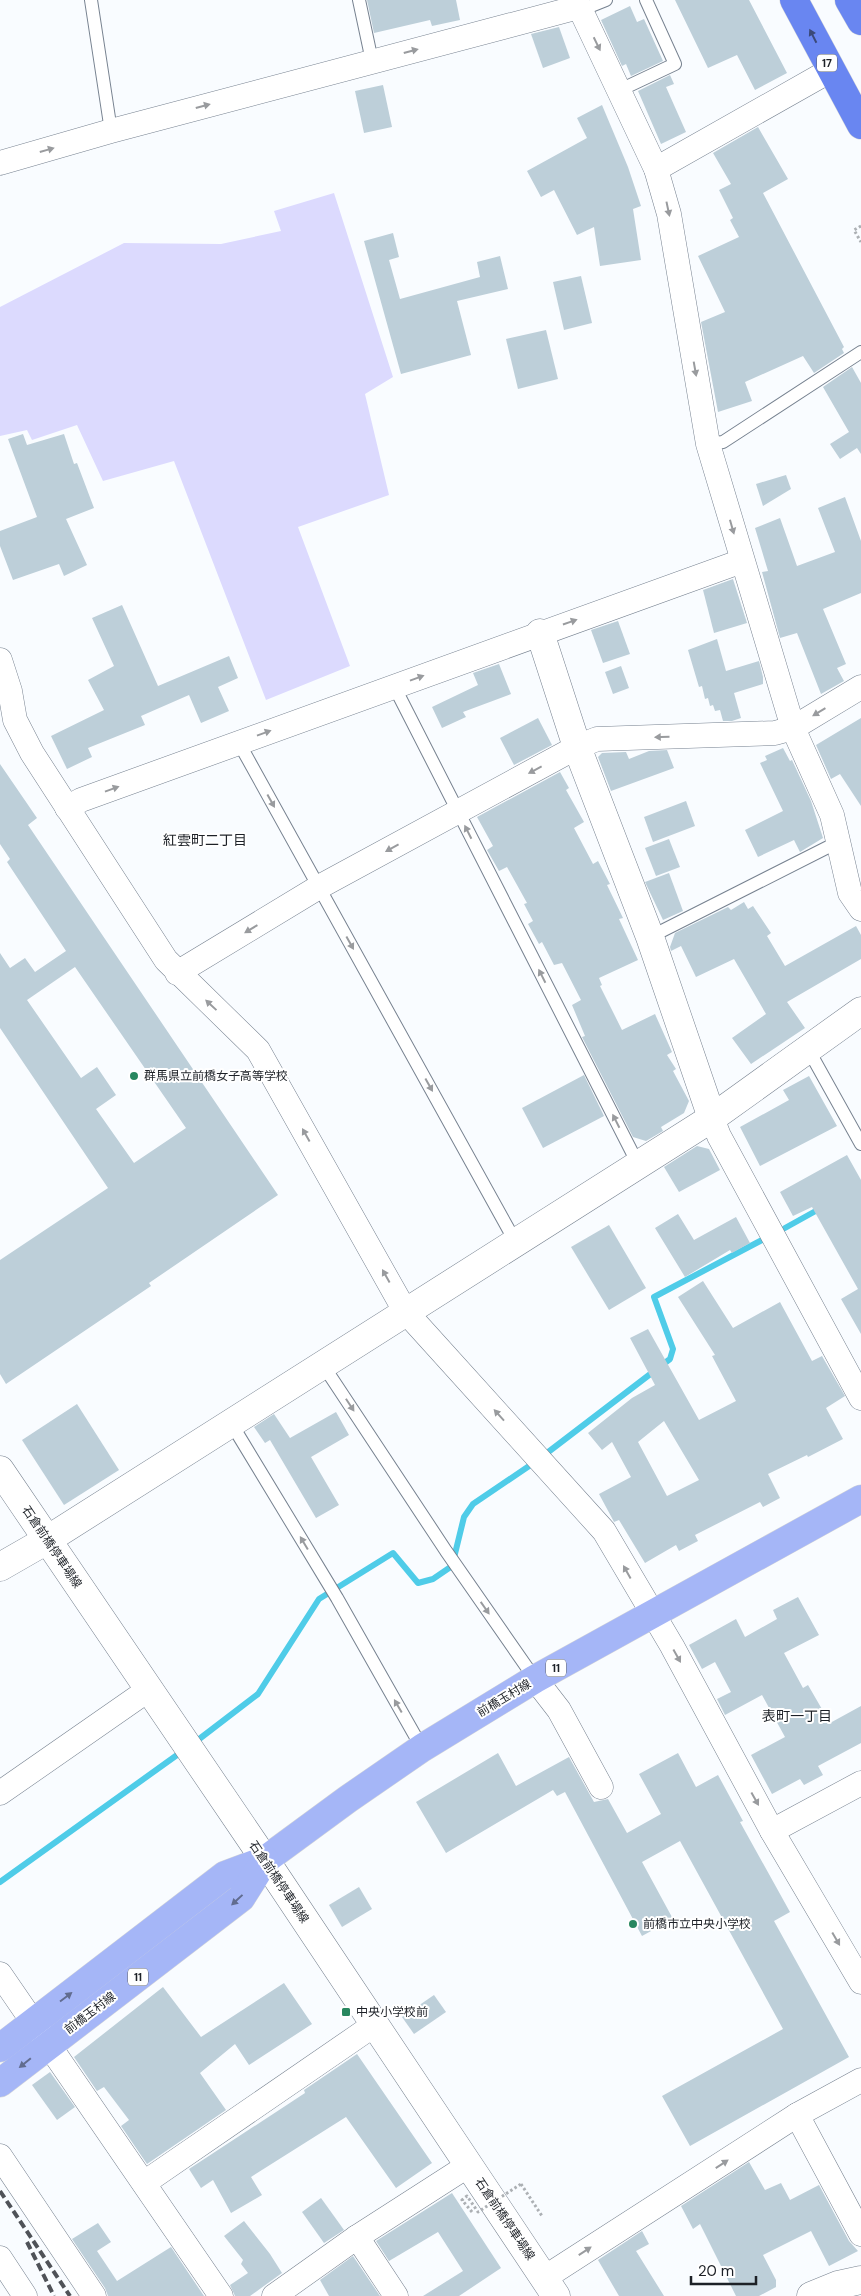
<svg xmlns="http://www.w3.org/2000/svg" width="861" height="2296" font-family="'DM Sans','Noto Sans JP',sans-serif">
  <style>
    .green { fill: #dcdafe }
    .lines { fill: none; stroke-linecap: round; stroke-linejoin: round }
    .stream { stroke: #4fcce8; stroke-width: 6 }
    .building { fill: #bdcfd9; fill-rule: evenodd }
    .lane-casing { stroke: #778290; stroke-width: 14 }
    .street-casing { stroke: #778290; stroke-width: 25 }
    .secondary-casing { stroke: #778290; stroke-width: 29 }
    .primary-casing { stroke: #d6d7d8; stroke-width: 29 }
    .highway-casing { stroke: #d6d7d8; stroke-width: 29 }
    .path { stroke: #acb0b4; stroke-width: 3; stroke-dasharray: 2.5 2.5; stroke-linecap: butt }
    .lane { stroke: #fff; stroke-width: 12 }
    .street { stroke: #fff; stroke-width: 24 }
    .secondary { stroke: #fff; stroke-width: 28 }
    .primary { stroke: #a5b6f7; stroke-width: 28 }
    .highway { stroke: #6986f1; stroke-width: 28 }
    .rail { stroke: #4f5258; stroke-width: 4; stroke-dasharray: 8 4; stroke-linecap: butt }
    .path-bridge { stroke: #acb0b4; stroke-width: 3; stroke-dasharray: 2.5 2.5; stroke-linecap: butt }
    .oneway { fill: #3b4978 }
    .oneway2 { fill: #999b9e }
    .oneway3 { fill: #616c8f }
    .poi-dot { fill: #28875f; stroke: #fff; stroke-width: 2 }
    .labels { text-anchor: middle; dominant-baseline: central; stroke-width: 4; stroke-linejoin: round; paint-order: stroke }
    .shield { fill: #fff; stroke: #616468; stroke-width: 1 }
    .shield-label { font-size: 11px; font-weight: bold; fill: #1d2127 }
    .poi-label { font-size: 12px; fill: #1d2127; stroke: #fff; text-anchor: start }
    .street-label { font-size: 12px; fill: #1d2127; stroke: #fff }
    .neighbourhood-label { font-size: 14px; fill: #1d2127; stroke: #fff }
  </style>
  <rect width="100%" height="100%" fill="#f9fcff"/>
  <path class="green" d="M334,193L393,377L365,394L389,495L298,527L350,666L266,700L174,461L103,481L77,425L32,440L27,430L0,436V307L124,243L221,244L281,231L274,211Z"/>
  <g class="lines">
    <g class="stream">
      <path d="M785,1228L821,1208"/>
      <path d="M543,1456L670,1359L673,1349L654,1297L762,1240"/>
      <path d="M194,1743L258,1694L319,1599L393,1553L418,1583L433,1579L452,1566L464,1517L473,1504L535,1462"/>
      <path d="M0,1882L184,1750"/>
    </g>
  </g>
  <g class="building">
    <path d="M367,0H456L460,20L432,26L430,20L374,33Z"/>
    <path d="M675,0H749L787,73L755,90L737,55L708,68Z"/>
    <path d="M630,6L637,22L644,19L663,61L631,76L626,64L622,66L601,20Z"/>
    <path d="M559,27L570,58L543,68L531,34Z"/>
    <path d="M670,75L674,84L666,87L686,132L661,144L638,91Z"/>
    <path d="M383,85L392,127L364,133L355,91Z"/>
    <path d="M602,105L628,167L641,206L633,209L641,260L600,266L594,227L577,235L554,190L541,197L527,171L587,138L577,118Z"/>
    <path d="M758,127L788,179L763,193L844,347L842,349L844,353L814,373L803,356L745,382L752,401L718,412L701,322L725,312L698,256L739,237L730,220L733,218L719,190L731,184L713,153Z"/>
    <path d="M393,233L399,257L389,260L400,299L480,277L477,262L500,256L508,289L457,301L471,355L401,374L364,241Z"/>
    <path d="M581,276L592,323L564,330L553,282Z"/>
    <path d="M546,330L558,379L518,389L506,339Z"/>
    <path d="M852,367L861,383V454L857,448L840,459L830,444L849,432L823,387Z"/>
    <path d="M23,434L27,445L64,434L74,464L77,463L94,508L66,519L87,565L64,576L59,564L13,580L0,546V531L37,517L8,439Z"/>
    <path d="M786,475L791,489L763,506L756,484Z"/>
    <path d="M845,497L861,541V593L823,609L846,664L837,668L844,681L821,694L797,633L780,638L762,572L768,571L755,528L780,518L797,566L835,552L818,508Z"/>
    <path d="M733,579L747,623L714,633L703,590Z"/>
    <path d="M122,605L158,686L229,656L238,678L218,687L229,711L201,723L189,695L141,716L145,725L88,748L92,757L67,769L51,736L104,710L88,680L114,666L92,618Z"/>
    <path d="M618,621L630,654L603,663L591,630Z"/>
    <path d="M717,639L726,671L759,661L763,677V684L734,693L741,718L732,721H723L720,710L715,711L713,705L710,706L708,698L705,699L702,686L699,687L688,650Z"/>
    <path d="M499,664L511,694L463,712L466,717L442,728L432,707L478,685L473,673Z"/>
    <path d="M621,666L629,688L613,694L605,672Z"/>
    <path d="M538,718L552,745L514,765L500,738Z"/>
    <path d="M861,718V806L840,774L831,779L816,745Z"/>
    <path d="M783,748L790,761L792,760L811,801L823,838L800,852L794,840L758,857L745,830L783,811L760,763L767,760L765,756Z"/>
    <path d="M667,750L674,768L611,791L598,757L602,753L626,752L629,759L649,751Z"/>
    <path d="M0,764L37,818L28,825L278,1195L149,1283L151,1286L6,1384L0,1374V1260L108,1188L0,1028V953L10,968L25,958L35,972L66,951L7,862L10,859L0,844ZM75,967L186,1128L134,1163L96,1109L116,1095L97,1067L81,1078L27,1000Z"/>
    <path d="M560,772L569,788L566,790L584,822L574,828L593,864L598,861L610,884L607,885L623,918L619,919L638,960L599,978L602,985L600,986L622,1030L655,1014L672,1052L667,1055L676,1069L673,1071L689,1101L684,1113L661,1127L663,1131L646,1141L633,1137L582,1037L585,1036L572,1005L581,1000L562,963L554,965L542,942L539,944L528,924L533,921L524,904L527,903L507,867L499,871L487,850L493,846L477,817Z"/>
    <path d="M686,801L695,826L653,842L644,817Z"/>
    <path d="M669,839L680,867L656,876L645,848Z"/>
    <path d="M669,873L683,911L663,920L645,882Z"/>
    <path d="M744,902L748,909L753,906L771,933L767,936L785,966L856,926L861,935V959L787,1002L805,1028L751,1064L732,1038L766,1014L734,959L696,977L681,946L671,951L670,947L675,933L728,907L731,910Z"/>
    <path d="M584,1075L604,1116L543,1148L522,1108Z"/>
    <path d="M809,1076L837,1126L760,1166L740,1127L789,1100L783,1090Z"/>
    <path d="M697,1146L709,1149L720,1170L679,1192L664,1167Z"/>
    <path d="M847,1155L861,1180V1334L841,1299L858,1289L812,1207L793,1216L780,1192Z"/>
    <path d="M678,1214L694,1240L736,1217L750,1243L732,1253L730,1250L685,1277L655,1228Z"/>
    <path d="M609,1225L646,1288L609,1310L571,1247Z"/>
    <path d="M703,1281L733,1328L780,1302L812,1361L822,1356L845,1396L826,1408L843,1439L808,1457L807,1455L768,1474L780,1498L763,1507L760,1502L695,1535L698,1541L679,1551L676,1545L645,1563L619,1520L614,1522L613,1520L599,1494L631,1477L612,1442L602,1450L588,1433L632,1398L655,1385L630,1338L648,1329L699,1420L736,1401L712,1356L715,1355L678,1297ZM664,1421L699,1480L667,1496L638,1442Z"/>
    <path d="M77,1404L119,1470L64,1505L22,1440Z"/>
    <path d="M336,1412L349,1435L311,1457L339,1505L316,1518L270,1440L265,1443L254,1427L274,1414L290,1438Z"/>
    <path d="M798,1597L819,1635L784,1653L803,1688L808,1685L830,1723L861,1706V1743L818,1766L823,1775L804,1785L800,1779L772,1794L751,1755L785,1737L762,1695L725,1715L717,1699L731,1692L715,1662L702,1669L689,1645L736,1619L745,1637L777,1619L773,1610Z"/>
    <path d="M498,1753L516,1786L569,1757L594,1802L608,1799L627,1833L661,1814L639,1774L678,1753L696,1787L718,1775L743,1821L740,1822L790,1912L774,1921L849,2057L690,2146L662,2096L783,2029L680,1841L642,1862L673,1919L642,1936L565,1792L557,1796L553,1790L446,1853L416,1802Z"/>
    <path d="M359,1887L372,1909L342,1927L329,1905Z"/>
    <path d="M284,1983L312,2024L249,2065L235,2044L200,2073L226,2110L147,2164L121,2126L129,2120L104,2087L97,2091L74,2057L163,1987L201,2037Z"/>
    <path d="M434,1995L446,2012L414,2034L402,2017Z"/>
    <path d="M357,2054L432,2163L396,2188L346,2117L251,2177L262,2195L231,2213L213,2180L201,2188L189,2169L305,2093L304,2090Z"/>
    <path d="M50,2072L75,2107L57,2120L32,2085Z"/>
    <path d="M749,2162L765,2190L781,2183L790,2200L819,2185L849,2241L858,2251L829,2266L811,2231L763,2255L776,2280V2287L759,2296H736L700,2224L693,2229L681,2206Z"/>
    <path d="M452,2193L501,2268L459,2296H423L463,2271L438,2232L389,2261L376,2241Z"/>
    <path d="M321,2198L344,2230L324,2243L302,2212Z"/>
    <path d="M244,2221L270,2254L282,2273L250,2296H235L230,2285L248,2273L241,2264L243,2260L224,2236Z"/>
    <path d="M98,2223L111,2242L97,2251L117,2281L171,2247L204,2296H108L105,2288L72,2239Z"/>
    <path d="M642,2231L649,2244L636,2251L664,2296H619L598,2260Z"/>
    <path d="M353,2256L380,2296H329L320,2280Z"/>
  </g>
  <g class="lines">
    <g class="lane-casing">
      <g id="lane">
        <path d="M91,0L111,131"/>
        <path d="M359,0L372,61"/>
        <path d="M579,7L591,6L606,0"/>
        <path d="M620,90L675,64L646,0"/>
        <path d="M708,444L723,442L861,352"/>
        <path d="M394,686L638,1164"/>
        <path d="M239,743L515,1241"/>
        <path d="M650,937L838,842"/>
        <path d="M808,1049L861,1144"/>
        <path d="M323,1365L446,1551L535,1679"/>
        <path d="M231,1423L337,1598L422,1748"/>
      </g>
    </g>
    <g class="street-casing">
      <g id="street">
        <path d="M576,0L656,169L669,214L708,444L793,728L832,815L850,893L861,909"/>
        <path d="M0,163L111,131L579,7"/>
        <path d="M656,169L831,70"/>
        <path d="M0,660L10,691L15,720L32,753L166,960L258,1050L405,1311L604,1531L672,1646L772,1831L861,1982"/>
        <path d="M67,808L81,800L742,561"/>
        <path d="M177,973L319,887L577,747L597,739L775,733L793,728L861,687"/>
        <path d="M712,1118L719,1136L861,1398"/>
        <path d="M535,1679L559,1710L601,1787"/>
        <path d="M0,1793L148,1690"/>
        <path d="M772,1831L861,1783"/>
        <path d="M0,1974L221,2296"/>
        <path d="M797,2115L861,2234"/>
        <path d="M0,2156L94,2296"/>
        <path d="M144,2183L374,2025"/>
        <path d="M357,2237L396,2296"/>
        <path d="M0,2258L25,2296"/>
        <path d="M544,2278L797,2115L861,2080"/>
        <path d="M274,2296L357,2237L469,2165"/>
      </g>
    </g>
    <g class="secondary-casing">
      <g id="secondary">
        <path d="M540,633L577,747L650,937L712,1118"/>
        <path d="M0,1470L265,1860L556,2296"/>
        <path d="M0,1567L47,1540L712,1118L861,1011"/>
        <path d="M811,2296L838,2285L861,2280"/>
      </g>
    </g>
    <g class="primary-casing">
      <g id="primary">
        <path d="M0,2048L225,1875L265,1860L348,1799L422,1748L535,1679L861,1499"/>
        <path d="M0,2083L241,1898L265,1860"/>
      </g>
    </g>
    <g class="highway-casing">
      <g id="highway">
        <path d="M794,0L861,125"/>
        <path d="M849,0L861,21"/>
      </g>
    </g>
    <g class="path">
      <path d="M861,226L854,230L861,242"/>
      <path d="M521,2184L542,2216"/>
    </g>
    <use href="#lane" class="lane"/>
    <use href="#street" class="street"/>
    <use href="#secondary" class="secondary"/>
    <use href="#primary" class="primary"/>
    <use href="#highway" class="highway"/>
    <g class="rail">
      <path d="M0,2191L70,2296"/>
      <path d="M27,2242L54,2296"/>
    </g>
    <path class="path-bridge" d="M472,2212L462,2200L467,2196L478,2212L521,2184"/>
  </g>
  <defs><path id="oneway-solid" d="M-6-.8H1V-3.2L6.5 0L1 3.2V.8H-6Z" transform="scale(1.25)"/></defs>
  <use class="oneway" href="#oneway-solid" transform="translate(813 36) rotate(-117)"/>
  <g class="oneway2">
    <use href="#oneway-solid" transform="translate(597 44) rotate(64)"/>
    <use href="#oneway-solid" transform="translate(411 51) rotate(-15)"/>
    <use href="#oneway-solid" transform="translate(203 106) rotate(-15)"/>
    <use href="#oneway-solid" transform="translate(47 150) rotate(-16)"/>
    <use href="#oneway-solid" transform="translate(668 209) rotate(78)"/>
    <use href="#oneway-solid" transform="translate(695 369) rotate(80)"/>
    <use href="#oneway-solid" transform="translate(732 527) rotate(74)"/>
    <use href="#oneway-solid" transform="translate(570 622) rotate(-19)"/>
    <use href="#oneway-solid" transform="translate(417 678) rotate(-20)"/>
    <use href="#oneway-solid" transform="translate(819 712) rotate(149)"/>
    <use href="#oneway-solid" transform="translate(264 733) rotate(-20)"/>
    <use href="#oneway-solid" transform="translate(662 737) rotate(178)"/>
    <use href="#oneway-solid" transform="translate(535 770) rotate(152)"/>
    <use href="#oneway-solid" transform="translate(112 789) rotate(-20)"/>
    <use href="#oneway-solid" transform="translate(271 801) rotate(61)"/>
    <use href="#oneway-solid" transform="translate(468 832) rotate(-117)"/>
    <use href="#oneway-solid" transform="translate(392 848) rotate(151)"/>
    <use href="#oneway-solid" transform="translate(251 929) rotate(149)"/>
    <use href="#oneway-solid" transform="translate(350 943) rotate(61)"/>
    <use href="#oneway-solid" transform="translate(542 976) rotate(-117)"/>
    <use href="#oneway-solid" transform="translate(211 1005) rotate(-137)"/>
    <use href="#oneway-solid" transform="translate(429 1085) rotate(61)"/>
    <use href="#oneway-solid" transform="translate(616 1121) rotate(-117)"/>
    <use href="#oneway-solid" transform="translate(306 1135) rotate(-119)"/>
    <use href="#oneway-solid" transform="translate(386 1276) rotate(-119)"/>
    <use href="#oneway-solid" transform="translate(350 1405) rotate(57)"/>
    <use href="#oneway-solid" transform="translate(499 1415) rotate(-132)"/>
    <use href="#oneway-solid" transform="translate(304 1543) rotate(-121)"/>
    <use href="#oneway-solid" transform="translate(627 1572) rotate(-119)"/>
    <use href="#oneway-solid" transform="translate(485 1608) rotate(55)"/>
    <use href="#oneway-solid" transform="translate(677 1656) rotate(61)"/>
    <use href="#oneway-solid" transform="translate(398 1706) rotate(-120)"/>
    <use href="#oneway-solid" transform="translate(755 1799) rotate(61)"/>
    <use href="#oneway-solid" transform="translate(836 1939) rotate(60)"/>
    <use href="#oneway-solid" transform="translate(722 2164) rotate(-33)"/>
    <use href="#oneway-solid" transform="translate(585 2251) rotate(-33)"/>
  </g>
  <g class="oneway3">
    <use href="#oneway-solid" transform="translate(237 1900) rotate(137)"/>
    <use href="#oneway-solid" transform="translate(66 1997) rotate(-37)"/>
    <use href="#oneway-solid" transform="translate(25 2063) rotate(141)"/>
  </g>
  <g class="poi-dot">
    <circle cx="134" cy="1076" r="5"/>
    <circle cx="633" cy="1924" r="5"/>
    <rect x="341" y="2007" width="10" height="10" rx="2.5"/>
  </g>
  <g class="labels">
    <g class="shield">
      <rect x="817" y="54.5" width="20" height="17" rx="4"/>
      <rect x="546" y="1659.5" width="20" height="17" rx="4"/>
      <rect x="128" y="1968.5" width="20" height="17" rx="4"/>
    </g>
    <g class="shield-label">
      <text x="827" y="63">17</text>
      <text x="556" y="1668">11</text>
      <text x="138" y="1977">11</text>
    </g>
    <g class="poi-label">
      <text x="144" y="1076">群馬県立前橋女子高等学校</text>
      <text x="643" y="1924">前橋市立中央小学校</text>
      <text x="356" y="2012">中央小学校前</text>
    </g>
    <g class="street-label">
      <text transform="translate(52 1547) rotate(56)">石倉前橋停車場線</text>
      <text transform="translate(504 1698) rotate(-31)">前橋玉村線</text>
      <text transform="translate(279 1882) rotate(56)">石倉前橋停車場線</text>
      <text transform="translate(90 2013) rotate(-37)">前橋玉村線</text>
      <text transform="translate(505 2219) rotate(56)">石倉前橋停車場線</text>
    </g>
    <g class="neighbourhood-label">
      <text x="205" y="840">紅雲町二丁目</text>
      <text x="797" y="1716">表町一丁目</text>
    </g>
  </g>
  <path d="M691 2276v8h65v-8" fill="none" stroke="#1d2127" stroke-width="2.5"/>
  <text x="698" y="2276" font-size="15" fill="#1d2127" stroke="#ffffff" stroke-width="4" paint-order="stroke">20 m</text>
</svg>
